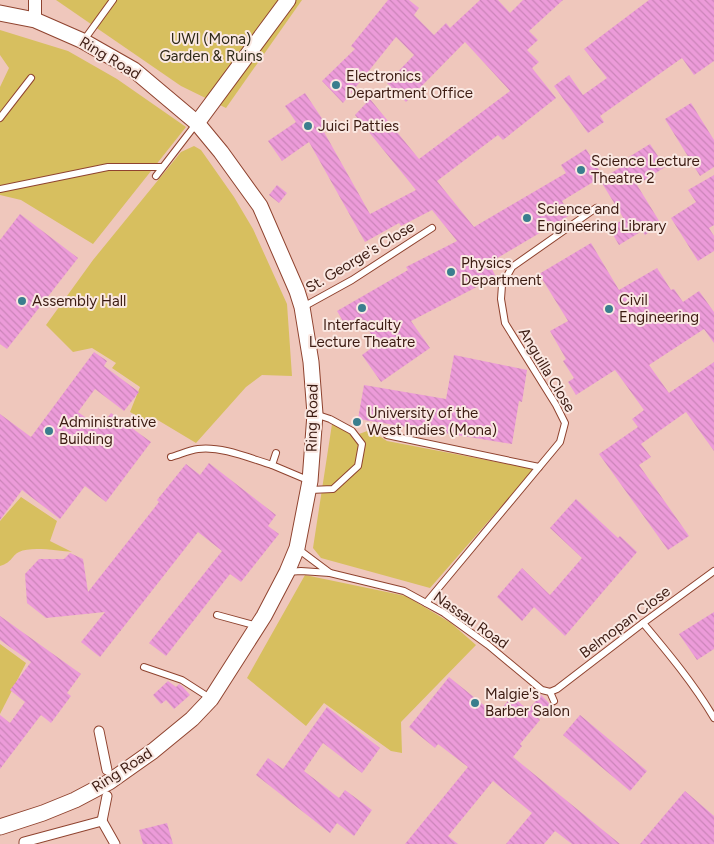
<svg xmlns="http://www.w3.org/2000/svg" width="714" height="844" font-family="Figtree,sans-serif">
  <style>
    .built { fill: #efc7bc }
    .green { fill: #d7bf5f }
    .building { fill: url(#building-back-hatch) }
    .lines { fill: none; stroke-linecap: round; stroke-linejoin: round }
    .service-casing { stroke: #8f432f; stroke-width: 8 }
    .pedestrian-casing { stroke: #8f432f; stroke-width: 11 }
    .minor-casing { stroke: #8f432f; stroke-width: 14 }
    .tertiary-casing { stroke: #8f432f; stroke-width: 17 }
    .service { stroke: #fff; stroke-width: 6 }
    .pedestrian { stroke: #fff; stroke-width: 9 }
    .minor { stroke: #fff; stroke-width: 12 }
    .tertiary { stroke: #fff; stroke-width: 15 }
    .poi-dot { fill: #3a7e8e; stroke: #fae8e2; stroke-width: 2 }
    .labels { text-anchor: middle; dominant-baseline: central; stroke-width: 4; stroke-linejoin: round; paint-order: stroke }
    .park-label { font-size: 15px; fill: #2e2917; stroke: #fae8e2 }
    .street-label { font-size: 15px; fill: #3c1b12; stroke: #fae8e2 }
    .poi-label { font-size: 15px; fill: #3c1b12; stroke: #fae8e2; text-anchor: start }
  </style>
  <defs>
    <pattern id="building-back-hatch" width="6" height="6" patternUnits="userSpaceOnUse" patternTransform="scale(1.25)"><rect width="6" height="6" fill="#ec9bd9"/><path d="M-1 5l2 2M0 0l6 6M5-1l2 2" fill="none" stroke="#cb85b9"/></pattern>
  </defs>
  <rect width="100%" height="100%" fill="#fad6cc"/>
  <rect class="built" x="0" y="0" width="714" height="844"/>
  <g class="green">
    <path d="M56,0H302L226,108L181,86Z"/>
    <path d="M0,30L68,51L117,79L186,127L93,244L21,200L0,195V87L9,68L0,55Z"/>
    <path d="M194,146L201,150L234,197L253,229L287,304L292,376L262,375L246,387L196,443L156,419L148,422L130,412L140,387L112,368L116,363L92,348L73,352L46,325L93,260L181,152Z"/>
    <path d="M332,424L359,434L370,430L387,441L534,469L430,588L321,558L313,548Z"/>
    <path d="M21,497L57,521L50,541L72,552C59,551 31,546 19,552C11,556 13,562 0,566V521Z"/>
    <path d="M305,575L406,596L451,623L476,645L401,722L402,753L391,751L324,703L306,726L247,678Z"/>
    <path d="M0,644L26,663L0,714Z"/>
  </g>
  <g class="building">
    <path d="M388,0H409L419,8L414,15L434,35L446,23L450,28L480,0H498L510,13L523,0H563L529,31L538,40L527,50L539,62L532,68L556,98L503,140L498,135L437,181L474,227L566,173L561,165L586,149L603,176L562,201L570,215L489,263L496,277L411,321L430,348L381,382L362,355L377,344L362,319L347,328L337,311L408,270L406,267L457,241L432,210L401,226L399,223L365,242L309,142L282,161L268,141L296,122L285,106L305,93L329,129L324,132L370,214L416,190L355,115L370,99L419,159L510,91L465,42L406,102L387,83L414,55L396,37L343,103L322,81L355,49L351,46Z"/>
    <path d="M649,0H714V61L694,75L682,58L600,116L604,122L588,133L554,86L569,75L583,95L607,78L584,49Z"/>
    <path d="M691,103L714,140V167L700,176L665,119Z"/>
    <path d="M650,144L665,167L637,185L661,224L645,235L642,231L619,245L609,228L624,219L600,180L626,164L624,160Z"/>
    <path d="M714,175V225L709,228L714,236V251L698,261L671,218L696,202L688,190Z"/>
    <path d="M277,185L287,193L279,203L269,195Z"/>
    <path d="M20,214L78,258L7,349L0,344V240Z"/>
    <path d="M591,243L619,290L657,268L671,290L674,289L683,302L699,291L714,312V343L704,329L649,365L669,393L714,362V451L686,412L641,444L651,457L639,465L689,536L668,550L599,454L638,427L632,419L644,410L615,370L576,395L568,382L574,378L563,361L566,359L550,331L568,321L539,274Z"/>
    <path d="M94,352L107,361L104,366L139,392L124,411L95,389L78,412L100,428L111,413L151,442L106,502L85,486L60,519L22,490L0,520V414L31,437Z"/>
    <path d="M454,355L527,370L522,402L519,401L512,444L358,419L364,385L446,399Z"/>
    <path d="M209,463L276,515L268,526L279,534L241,582L230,574L166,656L149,643L222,551L198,532L100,657L81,642L105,612L46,618L27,603L25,574L39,559H64L70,553L83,559L88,592L159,502L157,500L186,464L200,475Z"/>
    <path d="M576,499L618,538L620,536L637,552L565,636L534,607L522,621L497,597L522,568L550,595L582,558L550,528Z"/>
    <path d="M714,612V649L697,660L679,634Z"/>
    <path d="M0,616L81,674L67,693L71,696L51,723L41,715L0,769V715L10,723L25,702L10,690L31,662L0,640Z"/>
    <path d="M449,677L496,715L512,696L528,710L541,695L550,704L538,718L540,720L520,744L522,746L513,757L620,844H572L555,831L544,844H506L532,813L493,781L448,836L458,844H405L468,767L438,744L435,748L409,727Z"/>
    <path d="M168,681L176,687L179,684L182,686L190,695L174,709L166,700L161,704L153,695Z"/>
    <path d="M327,707L380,748L362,773L323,743L304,771L339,798L345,790L372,810L354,836L337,823L330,833L256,775L268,758L283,769Z"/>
    <path d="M580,715L647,771L630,791L563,735Z"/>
    <path d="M685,791L714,816V844H640Z"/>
    <path d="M167,823L173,844H143L139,830Z"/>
  </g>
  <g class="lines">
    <g class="service-casing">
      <g id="service">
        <path d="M84,40L113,0"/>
        <path d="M0,118L31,78"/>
        <path d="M156,176L196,124"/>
        <path d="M0,189L108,167H162"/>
        <path d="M303,307L352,280L432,228"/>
        <path d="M387,435L539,467"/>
        <path d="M276,453L272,465L310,481"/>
        <path d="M171,457C179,455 189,450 198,449C222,446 249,458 272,465"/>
        <path d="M310,490L333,489L358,466L362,444L352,431L330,419L315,414"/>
        <path d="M287,572L301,571L330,573L298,549"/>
        <path d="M330,573L404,591L426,603L444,613L488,645L542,690L550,692L554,701"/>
        <path d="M426,603L560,442L565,423L556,405L505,323L501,299L502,285L512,267L596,208"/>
        <path d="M217,615L257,626"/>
        <path d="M643,623C669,654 694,684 714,718"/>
        <path d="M144,667L182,680L210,698"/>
        <path d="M550,692L557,689L643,623L714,571"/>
      </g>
    </g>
    <g class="pedestrian-casing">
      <g id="pedestrian">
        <path d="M99,731L107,770"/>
        <path d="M107,796L102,821L115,844"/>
        <path d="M24,844V842L102,821"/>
      </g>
    </g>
    <g class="minor-casing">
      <path id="minor" d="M35,20V0"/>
    </g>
    <g class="tertiary-casing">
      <g id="tertiary">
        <path d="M0,13L35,20L83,41L134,70L197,123L221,152L260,206L297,291L302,307L311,362L315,414L310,481L297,548L287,572L264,616L211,699L192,719L153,751L109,782L75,800L43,813L0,827"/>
        <path d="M197,123L288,0"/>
      </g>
    </g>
    <use href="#service" class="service"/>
    <use href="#pedestrian" class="pedestrian"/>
    <use href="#minor" class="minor"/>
    <use href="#tertiary" class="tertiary"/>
  </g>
  <g class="poi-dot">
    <circle cx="336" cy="85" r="5"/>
    <circle cx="308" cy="126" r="5"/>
    <circle cx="581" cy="170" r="5"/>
    <circle cx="527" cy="218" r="5"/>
    <circle cx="451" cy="272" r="5"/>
    <circle cx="22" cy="301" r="5"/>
    <circle cx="362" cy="308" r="5"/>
    <circle cx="609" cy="309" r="5"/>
    <circle cx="357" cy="422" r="5"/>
    <circle cx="49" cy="431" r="5"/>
    <circle cx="475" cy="703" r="5"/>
  </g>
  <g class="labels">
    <g class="park-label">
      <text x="211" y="39">UWI (Mona)<tspan x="211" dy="17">Garden &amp; Ruins</tspan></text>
    </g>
    <g class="street-label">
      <text transform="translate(110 58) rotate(31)">Ring Road</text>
      <text transform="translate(360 257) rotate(-31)">St. George's Close</text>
      <text transform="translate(547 370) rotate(59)">Anguilla Close</text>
      <text transform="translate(312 418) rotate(-89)">Ring Road</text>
      <text transform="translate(471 620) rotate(35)">Nassau Road</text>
      <text transform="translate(625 622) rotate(-37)">Belmopan Close</text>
      <text transform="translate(122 770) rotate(-33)">Ring Road</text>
    </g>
    <g class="poi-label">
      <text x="346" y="76">Electronics<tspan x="346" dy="17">Department Office</tspan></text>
      <text x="318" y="126">Juici Patties</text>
      <text x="591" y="161">Science Lecture<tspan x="591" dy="17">Theatre 2</tspan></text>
      <text x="537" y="209">Science and<tspan x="537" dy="17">Engineering Library</tspan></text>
      <text x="461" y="263">Physics<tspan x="461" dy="17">Department</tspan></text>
      <text x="619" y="300">Civil<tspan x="619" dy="17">Engineering</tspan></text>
      <text x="32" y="301">Assembly Hall</text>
      <text x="362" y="325" text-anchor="middle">Interfaculty<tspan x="362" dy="17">Lecture Theatre</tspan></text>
      <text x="367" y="413">University of the<tspan x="367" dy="17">West Indies (Mona)</tspan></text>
      <text x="59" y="422">Administrative<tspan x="59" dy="17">Building</tspan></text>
      <text x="485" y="694">Malgie's<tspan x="485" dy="17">Barber Salon</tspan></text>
    </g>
  </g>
</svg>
